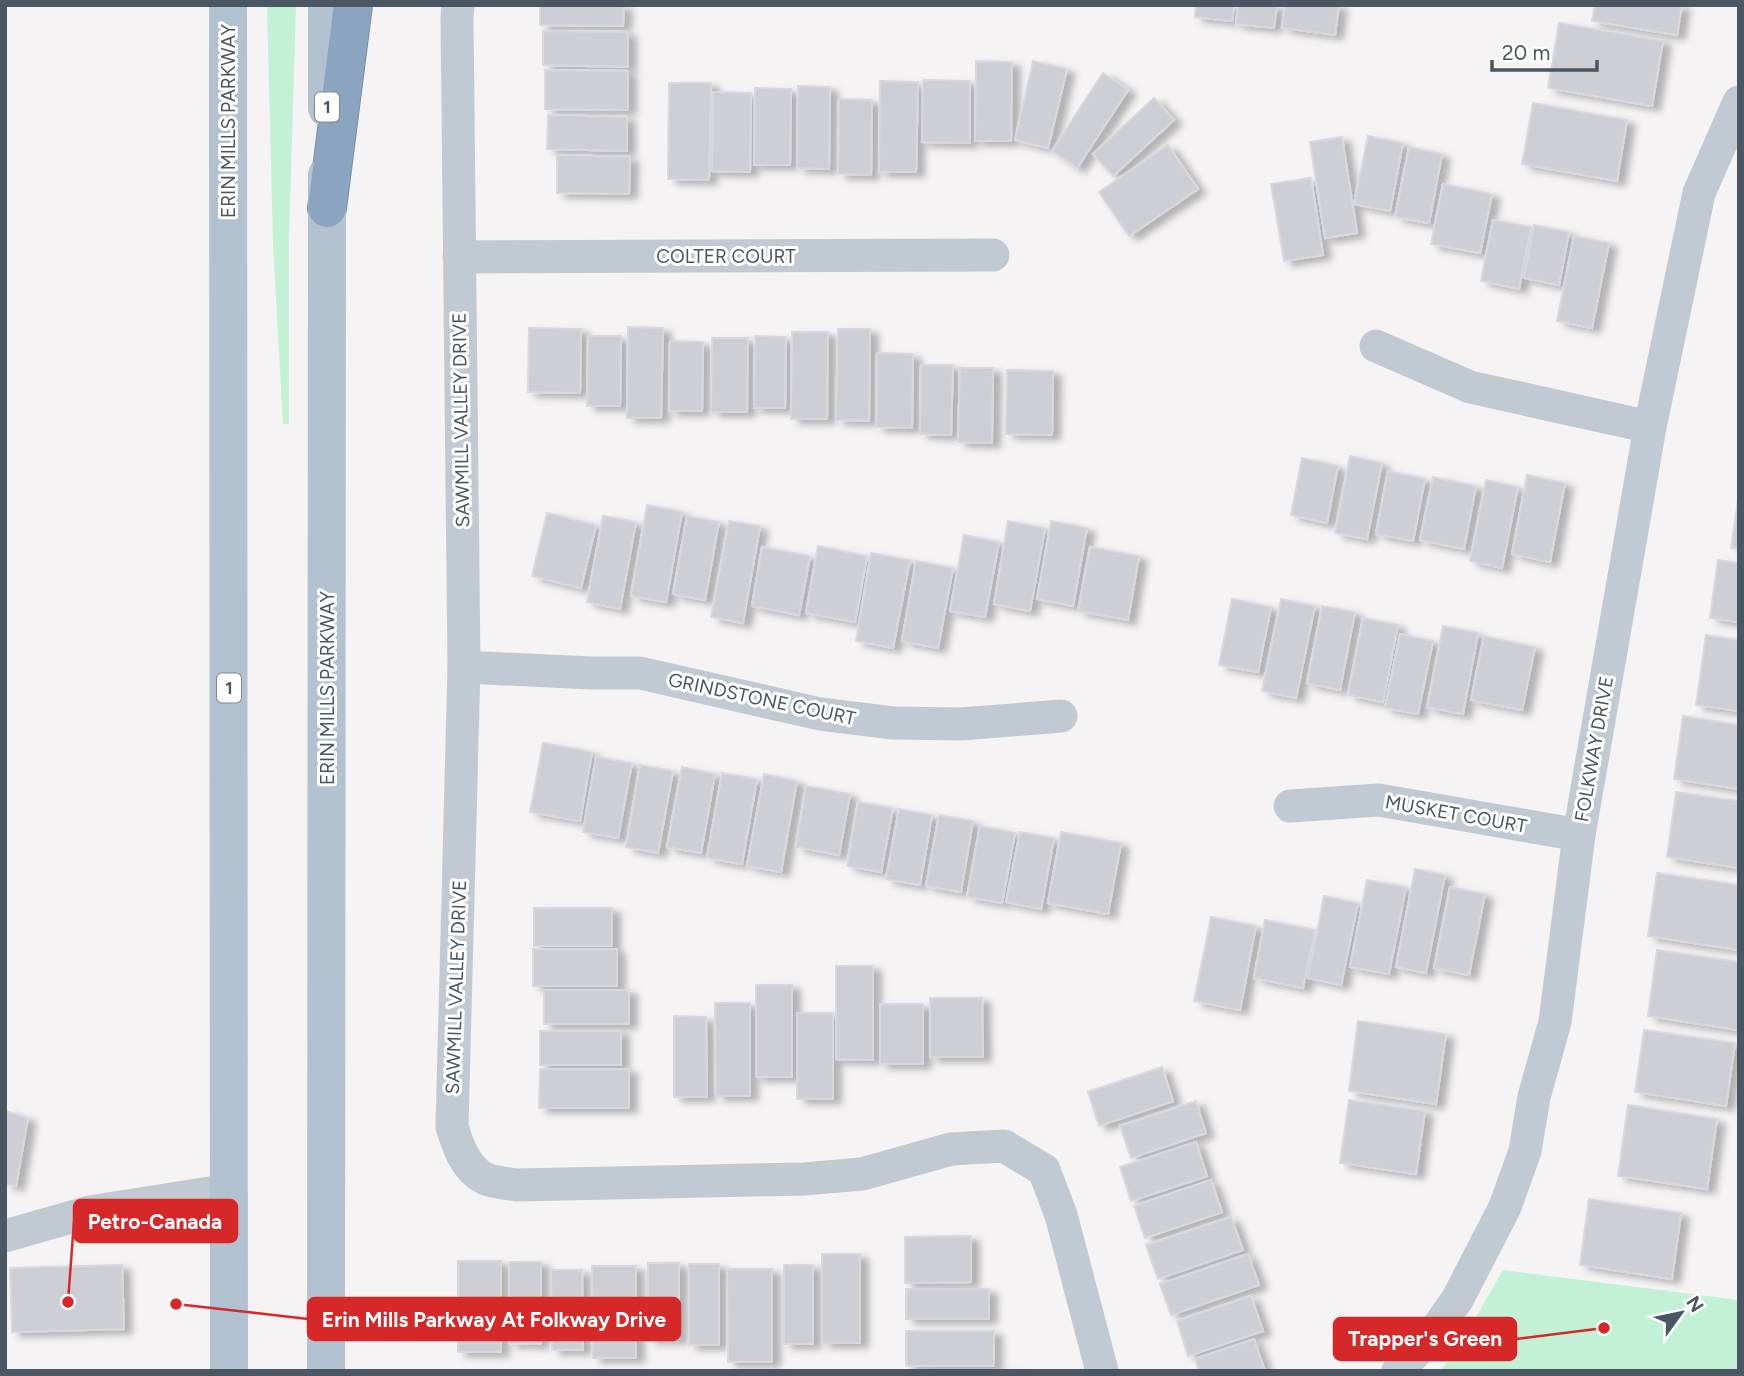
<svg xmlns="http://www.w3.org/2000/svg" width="1744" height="1376" font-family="Figtree,sans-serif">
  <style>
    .green { fill: #c3f1d5 }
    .building { fill: #cdcfd5; stroke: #d7d9de; stroke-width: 2; filter: url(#shadow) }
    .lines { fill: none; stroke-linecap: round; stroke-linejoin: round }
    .highway-casing { stroke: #7690ad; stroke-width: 40 }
    .minor { stroke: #c1cad2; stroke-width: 33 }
    .major { stroke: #b3c2d1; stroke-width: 38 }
    .highway { stroke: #8ba5c1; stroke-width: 38 }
    .labels { text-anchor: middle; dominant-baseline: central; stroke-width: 6; stroke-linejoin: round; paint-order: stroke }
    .shield { fill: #fff; stroke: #808990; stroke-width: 2 }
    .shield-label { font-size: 18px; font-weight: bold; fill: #4a5661 }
    .street-label { font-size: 19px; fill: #4a5661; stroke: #fff }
    .leader { fill: none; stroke: #d62828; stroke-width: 2.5 }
    .callout-dot { fill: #d62828; stroke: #fff; stroke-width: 2.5 }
    .callout { fill: #d62828; stroke: #d62828; stroke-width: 2.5 }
    .callout-label { font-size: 21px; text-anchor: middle; font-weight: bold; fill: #fff }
  </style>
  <defs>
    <filter id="shadow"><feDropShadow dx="8" dy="4.5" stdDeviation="3.5" flood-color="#0004"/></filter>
  </defs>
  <rect width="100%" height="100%" fill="#f5f3f3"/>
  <g class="green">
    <path d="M267,5H296L289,239V424H283L273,243Z"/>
    <path d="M1503,1270L1739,1300V1371H1439L1454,1355Z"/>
  </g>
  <g class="building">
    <path d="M540,5H624L623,26L540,25Z"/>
    <path d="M1196,5H1234L1232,21L1195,17Z"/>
    <path d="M1238,5H1277L1274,28L1236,24Z"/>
    <path d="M1285,5H1339L1335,35L1282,28Z"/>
    <path d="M1595,5H1682L1677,35L1592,21Z"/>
    <path d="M1559,23L1663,41L1652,106L1548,88Z"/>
    <path d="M543,31L628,32V67L543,65Z"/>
    <path d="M976,61L1012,62L1011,141H975Z"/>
    <path d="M1033,61L1067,69L1048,148L1015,140Z"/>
    <path d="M545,70L628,71V110L545,109Z"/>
    <path d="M1103,73L1128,90L1077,168L1052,151Z"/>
    <path d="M923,80L970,81V143L922,142Z"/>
    <path d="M880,81L918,82L916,172H879Z"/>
    <path d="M669,83H711L709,180L668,179Z"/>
    <path d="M798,86L830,87L829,169L797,168Z"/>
    <path d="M755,88L791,89L790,165H754Z"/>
    <path d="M713,92L751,93L750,172L712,171Z"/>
    <path d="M1154,98L1174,120L1113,176L1093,154Z"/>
    <path d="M839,99L872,100L871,175L838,174Z"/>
    <path d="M1533,103L1627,120L1617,181L1522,164Z"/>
    <path d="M548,115L627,117V151L547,149Z"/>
    <path d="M1368,136L1403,143L1390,211L1354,204Z"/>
    <path d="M1342,137L1357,233L1325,238L1310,142Z"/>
    <path d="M1168,145L1198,189L1129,236L1099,192Z"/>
    <path d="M1409,147L1442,154L1429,223L1395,217Z"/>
    <path d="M557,155L630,157L629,194L557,193Z"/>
    <path d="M1311,178L1323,255L1284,261L1271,184Z"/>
    <path d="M1443,184L1492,194L1480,253L1431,244Z"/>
    <path d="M1493,220L1531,227L1519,289L1481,281Z"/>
    <path d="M1534,225L1569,232L1559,285L1524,278Z"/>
    <path d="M1574,236L1609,243L1592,328L1557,321Z"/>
    <path d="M628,327L663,328L661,418H627Z"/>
    <path d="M529,328L581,329L580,393L528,392Z"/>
    <path d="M838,329H870L869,421L836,420Z"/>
    <path d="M792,332H828L827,419H791Z"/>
    <path d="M588,336H621L620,406H587Z"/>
    <path d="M755,336L786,337L785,408H754Z"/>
    <path d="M712,338H748L747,412H711Z"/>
    <path d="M670,341L703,342L702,411H669Z"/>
    <path d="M877,353L913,354L912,428L876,427Z"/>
    <path d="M921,365H953L951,435L920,434Z"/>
    <path d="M960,368H993L992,443L958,442Z"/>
    <path d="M1007,370L1053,371L1052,435L1006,434Z"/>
    <path d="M1350,456L1382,463L1367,539L1335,533Z"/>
    <path d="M1302,458L1338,466L1327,523L1291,515Z"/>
    <path d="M1388,471L1425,479L1413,541L1376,534Z"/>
    <path d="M1527,475L1565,483L1550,562L1512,554Z"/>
    <path d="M1433,477L1476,486L1464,549L1420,540Z"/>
    <path d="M1486,480L1518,487L1502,568L1470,561Z"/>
    <path d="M1739,494V549L1731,548Z"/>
    <path d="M647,505L682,512L666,602L631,596Z"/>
    <path d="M547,513L596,525L581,588L532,576Z"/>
    <path d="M603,516L636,522L620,609L587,602Z"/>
    <path d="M687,516L719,522L705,600L673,594Z"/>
    <path d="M729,521L760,526L743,623L711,617Z"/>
    <path d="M1008,521L1045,528L1030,611L994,604Z"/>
    <path d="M1051,521L1087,528L1073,606L1037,599Z"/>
    <path d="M964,535L999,542L985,617L950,611Z"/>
    <path d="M818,546L867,556L855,622L806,613Z"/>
    <path d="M762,547L810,556L799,615L752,606Z"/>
    <path d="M1090,547L1139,556L1128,620L1078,611Z"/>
    <path d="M871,553L910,560L893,648L856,641Z"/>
    <path d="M1718,560L1739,563V622L1710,618Z"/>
    <path d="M916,561L953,568L938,648L902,641Z"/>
    <path d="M1232,599L1271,607L1258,672L1219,665Z"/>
    <path d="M1281,599L1315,606L1296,698L1262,691Z"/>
    <path d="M1322,606L1355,612L1340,690L1307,683Z"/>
    <path d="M1363,618L1398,625L1383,702L1348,695Z"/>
    <path d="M1443,626L1478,633L1463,714L1427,707Z"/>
    <path d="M1400,634L1433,641L1418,714L1385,708Z"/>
    <path d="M1706,635L1739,640V711L1696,705Z"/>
    <path d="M1484,636L1535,647L1522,710L1471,700Z"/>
    <path d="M1683,716L1739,725V789L1674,779Z"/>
    <path d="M543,743L592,752L580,821L530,812Z"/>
    <path d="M596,757L632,763L618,838L583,832Z"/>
    <path d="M640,765L673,771L658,853L626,847Z"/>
    <path d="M682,767L715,774L701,853L667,847Z"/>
    <path d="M722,773L757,779L742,864L707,858Z"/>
    <path d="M764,774L797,781L781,872L747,866Z"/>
    <path d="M806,786L850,794L839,855L796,847Z"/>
    <path d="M1676,792L1739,801V868L1667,857Z"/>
    <path d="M858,802L893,808L881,872L847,866Z"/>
    <path d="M899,809L932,815L920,885L886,879Z"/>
    <path d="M939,815L973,821L961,892L926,886Z"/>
    <path d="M980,826L1015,833L1002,903L967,897Z"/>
    <path d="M1020,832L1054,838L1041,909L1006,902Z"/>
    <path d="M1061,832L1121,843L1108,914L1048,903Z"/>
    <path d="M1415,869L1445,875L1426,973L1396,967Z"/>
    <path d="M1657,873L1739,885V950L1648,936Z"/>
    <path d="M1367,880L1406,887L1389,974L1350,967Z"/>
    <path d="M1450,887L1485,894L1469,975L1434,968Z"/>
    <path d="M1324,896L1358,903L1341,985L1308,978Z"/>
    <rect x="534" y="908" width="78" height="38"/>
    <path d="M1211,917L1256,926L1240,1010L1194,1001Z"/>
    <path d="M1265,920L1315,930L1303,988L1254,978Z"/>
    <rect x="533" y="949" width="84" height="37"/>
    <path d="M1657,950L1739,962L1738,1030L1648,1016Z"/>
    <path d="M836,966H873V1060L836,1059Z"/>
    <rect x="756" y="985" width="36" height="92"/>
    <rect x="544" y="990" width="85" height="34"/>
    <path d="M930,998H982L983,1057H930Z"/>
    <path d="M715,1003H750V1096H716Z"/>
    <rect x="880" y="1004" width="43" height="60"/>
    <rect x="797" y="1013" width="36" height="86"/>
    <path d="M674,1016L706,1017L707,1097H674Z"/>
    <path d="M1358,1021L1446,1034L1436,1104L1349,1091Z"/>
    <path d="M1644,1030L1735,1043L1726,1106L1635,1092Z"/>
    <rect x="540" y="1031" width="81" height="34"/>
    <path d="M1162,1067L1173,1101L1099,1126L1088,1092Z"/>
    <path d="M540,1069H629V1108H539Z"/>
    <path d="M1349,1100L1425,1111L1416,1174L1340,1163Z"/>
    <path d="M1196,1101L1206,1133L1131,1158L1120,1126Z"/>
    <path d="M1628,1105L1717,1119L1707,1189L1618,1176Z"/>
    <path d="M5,1111L28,1118L16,1186L5,1184Z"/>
    <path d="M1196,1142L1207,1176L1131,1201L1120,1167Z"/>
    <path d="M1211,1180L1222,1212L1145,1238L1134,1206Z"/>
    <path d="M1589,1199L1681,1213L1672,1279L1580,1265Z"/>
    <path d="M1231,1217L1243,1250L1158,1279L1146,1245Z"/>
    <path d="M971,1236V1282L905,1283V1237Z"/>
    <rect x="822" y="1254" width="38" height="89"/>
    <path d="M1248,1254L1259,1285L1171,1315L1160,1284Z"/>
    <rect x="458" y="1261" width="43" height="91"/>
    <path d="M509,1262H541V1344L509,1343Z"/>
    <rect x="648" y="1263" width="31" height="76"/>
    <rect x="689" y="1264" width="30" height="81"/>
    <path d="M122,1265L124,1329L12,1332L10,1268Z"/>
    <rect x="784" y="1265" width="29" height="79"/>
    <path d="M592,1266H636V1358H593Z"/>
    <path d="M727,1269H772V1362H728Z"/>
    <path d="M551,1270H582L583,1350H552Z"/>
    <rect x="906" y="1289" width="83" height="30"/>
    <path d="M1251,1296L1263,1331L1188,1356L1177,1321Z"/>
    <rect x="906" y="1331" width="88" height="35"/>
    <path d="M1254,1339L1265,1371H1199L1195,1359Z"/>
    <rect x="920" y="1370" width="94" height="1"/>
  </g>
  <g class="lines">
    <g class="highway-casing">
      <path id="highway" d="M327,208L353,5"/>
    </g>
    <g class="minor">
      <path d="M458,5L457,18L464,667L452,1127C458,1146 465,1168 484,1178C493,1183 507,1183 517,1185L804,1179L862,1174L951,1149L1004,1146L1044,1170L1061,1215L1102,1371"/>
      <path d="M459,257L993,255"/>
      <path d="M1376,346L1470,387L1650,427"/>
      <path d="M464,667L591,673H640L820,714L893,723L961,724L1061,716"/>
      <path d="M1290,806L1379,800L1579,835"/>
      <path d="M5,1236L89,1212L229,1190"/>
      <path d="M1398,1371L1435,1331L1457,1300L1505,1207L1525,1151L1534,1097L1555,1022L1579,835L1650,427L1699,193L1739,102"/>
    </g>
    <g class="major">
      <path d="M228,5L229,1371"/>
      <path d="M327,108V5"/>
      <path d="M326,1371L327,175"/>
    </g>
    <use href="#highway" class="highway"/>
  </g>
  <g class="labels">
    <g class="shield">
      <rect x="315" y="92.5" width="24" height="29" rx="5"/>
      <rect x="217" y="673.5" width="24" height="29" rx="5"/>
    </g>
    <g class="shield-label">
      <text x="327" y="107">1</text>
      <text x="229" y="688">1</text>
    </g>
    <g class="street-label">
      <text transform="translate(228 121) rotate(-90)">ERIN MILLS PARKWAY</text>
      <text x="726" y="256">COLTER COURT</text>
      <text transform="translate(461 420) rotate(-91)">SAWMILL VALLEY DRIVE</text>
      <text transform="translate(327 688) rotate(-90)">ERIN MILLS PARKWAY</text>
      <text transform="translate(762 699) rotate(12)">GRINDSTONE COURT</text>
      <text transform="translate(1594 749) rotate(-80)">FOLKWAY DRIVE</text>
      <text transform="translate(1456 814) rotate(10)">MUSKET COURT</text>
      <text transform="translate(456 987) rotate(-88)">SAWMILL VALLEY DRIVE</text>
    </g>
  </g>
  <path class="leader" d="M68 1302L74 1221M176 1304L308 1319M1604 1328L1516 1339"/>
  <g class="callout-dot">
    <circle cx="68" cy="1302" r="7"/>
    <circle cx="176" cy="1304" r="7"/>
    <circle cx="1604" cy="1328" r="7"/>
  </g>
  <g class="callout">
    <rect x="74" y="1200" width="163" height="42" rx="7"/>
    <rect x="308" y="1298" width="372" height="42" rx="7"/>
    <rect x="1334" y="1318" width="182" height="42" rx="7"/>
  </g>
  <g class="callout-label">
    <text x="155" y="1229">Petro-Canada</text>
    <text x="494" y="1327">Erin Mills Parkway At Folkway Drive</text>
    <text x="1425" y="1346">Trapper's Green</text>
  </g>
  <rect width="1744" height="1376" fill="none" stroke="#4a5661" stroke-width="14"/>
  <g transform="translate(1681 1313) rotate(57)" stroke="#ffffff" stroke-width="5" paint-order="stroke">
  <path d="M0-5L12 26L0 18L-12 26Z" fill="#4a5661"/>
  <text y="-10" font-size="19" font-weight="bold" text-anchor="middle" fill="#4a5661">N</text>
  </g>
  <path d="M1492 60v10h105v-10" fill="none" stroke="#4a5661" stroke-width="3.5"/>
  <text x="1502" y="60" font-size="21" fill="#4a5661" stroke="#ffffff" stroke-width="5" paint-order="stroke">20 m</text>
</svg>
